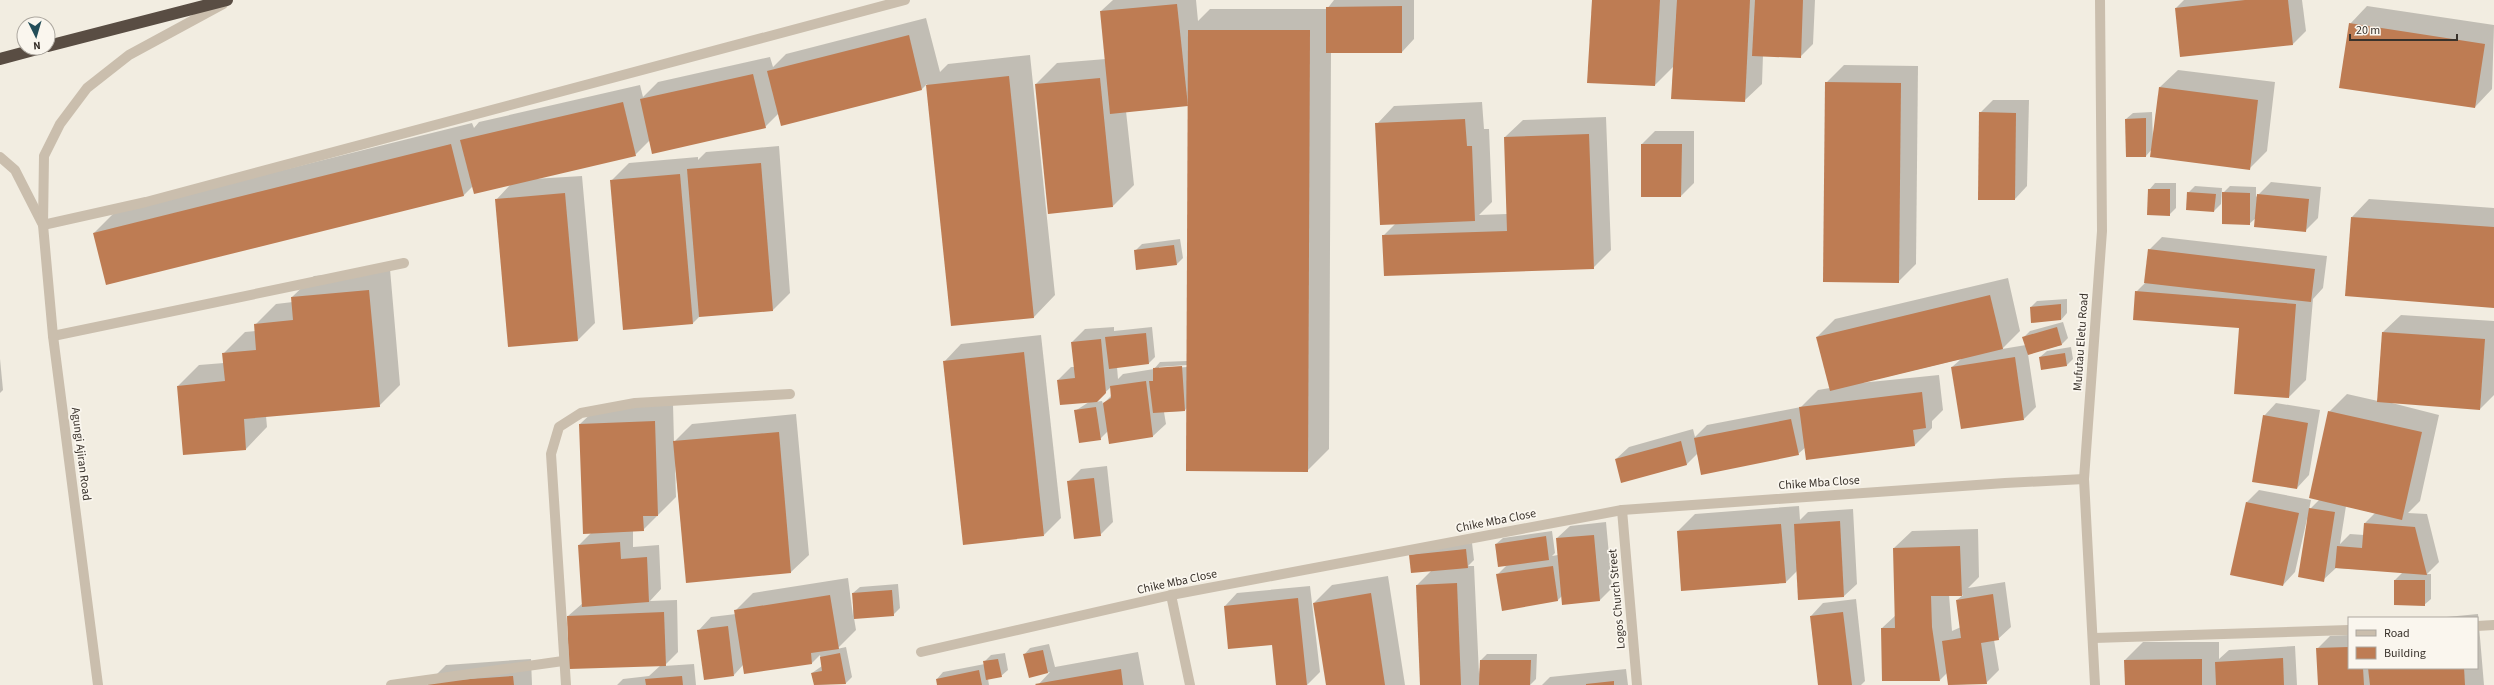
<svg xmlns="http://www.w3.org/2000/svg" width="2494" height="685" font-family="'Source Sans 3',sans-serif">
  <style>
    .shadow { fill: #0003; fill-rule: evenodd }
    .building { fill: #be7c53 }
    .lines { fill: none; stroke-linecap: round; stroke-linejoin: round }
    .minor { stroke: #cabead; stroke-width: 10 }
    .highway { stroke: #594d43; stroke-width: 12 }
    .labels { text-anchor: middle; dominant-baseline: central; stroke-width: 3.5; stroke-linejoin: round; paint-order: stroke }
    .street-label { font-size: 12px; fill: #39322b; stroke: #faf6ee }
  </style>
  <rect width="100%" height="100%" fill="#f2ede1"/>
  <g class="shadow">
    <path d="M1113,0H1196L1198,21L1210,9H1327L1334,0H1414V39L1402,52H1331L1329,449L1307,471L1187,408L1184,411L1164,412L1166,424L1153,436L1110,443L1108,431L1100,439L1075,411L1089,402L1058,380L1071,367H1075L1072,342L1085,329L1114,327V331L1152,327L1155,357L1149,363L1117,367L1118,379L1123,374L1154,369L1160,362L1187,361L1189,103L1126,111L1134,185L1113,206L1036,84L1057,63L1106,59L1101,11ZM1187,365V367L1159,369V367ZM1111,387L1112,395L1103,404L1102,401L1095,402Z"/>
    <path d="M1593,0H1815L1813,44L1800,57L1763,55L1762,84L1744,101L1674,66L1655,85Z"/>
    <path d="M2184,0H2302L2306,31L2293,44L2181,56L2176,8Z"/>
    <path d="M2367,6L2494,25L2492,89L2475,107L2350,24Z"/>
    <path d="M926,18L940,72L948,64L1030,55L1055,295L1034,317L952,325L927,84L922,89L782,125L779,113L765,127L650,140L635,155L533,179L582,176L595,323L578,340L496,200L511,184L473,186L464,195L94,233L115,212L472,123L474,128L479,122L640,85L643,97L658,82L770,57L773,67L786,54Z"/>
    <path d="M1844,65L1918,66L1916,264L1898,282L1826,83Z"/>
    <path d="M2178,70L2275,82L2267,151L2249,169L2152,149L2146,156L2126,119L2133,113L2152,112L2153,142L2160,87Z"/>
    <path d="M1993,100H2029L2027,186L2015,199L1980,113Z"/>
    <path d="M1482,102L1484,129H1489L1492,202L1479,215L1507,214L1505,137L1523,120L1606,117L1611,250L1593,268L1383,236L1396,223L1377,124L1394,106Z"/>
    <path d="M1655,131H1694V183L1681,196H1642V144Z"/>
    <path d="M779,146L790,293L773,310L700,316L693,323L624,329L611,181L629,163L698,157V160L706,152Z"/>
    <path d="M2271,182L2321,187L2318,218L2305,231L2256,218L2249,224L2223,193L2230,186L2256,187V197Z"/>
    <path d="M2155,183H2176V208L2169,215L2149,190Z"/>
    <path d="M2195,186L2222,188L2221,204L2214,211L2188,193Z"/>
    <path d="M2369,199L2494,208V307L2352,217Z"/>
    <path d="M2162,237L2327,256L2323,288L2313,299L2306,380L2289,397L2240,327L2136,292L2145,283L2149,250Z"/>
    <path d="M1180,239L1183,258L1177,264L1135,251L1142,244Z"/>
    <path d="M390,269L400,385L379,406L266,416L267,427L246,449L184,454L178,386L199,365L224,363V353L245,332L256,331L255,325L276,304L293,302L292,297L314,276Z"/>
    <path d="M2008,278L2020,331L2002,349L2026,345L2024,337L2030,331L2063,322L2068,338L2061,345L2028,354L2036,407L2024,419L1952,367L1961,359L1860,383L1939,375L1943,410L1932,421V428L1915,445L1806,447L1798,454L1698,453L1687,464L1616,459L1629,447L1693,429L1695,437L1707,425L1801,407L1818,390L1830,388L1817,337L1835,319Z"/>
    <path d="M2067,299V313L2061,320L2031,307L2037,301Z"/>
    <path d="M2401,315L2494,321V395L2480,409L2388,402L2439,415L2420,501L2408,513L2427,514L2439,562L2427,574H2431V599L2424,605L2395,580L2403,572L2336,568L2323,580L2307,519L2295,572L2283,585L2247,502L2259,490L2311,500L2309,510L2319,500L2329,412L2347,394L2378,401L2383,332ZM2346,506L2375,513L2365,523L2364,535L2350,534L2340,544Z"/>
    <path d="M1041,335L1061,518L1044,535L944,362L961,344Z"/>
    <path d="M2071,347L2073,359L2067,365L2040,357L2047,351Z"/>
    <path d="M0,359L3,390L0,393Z"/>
    <path d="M2276,403L2320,410L2309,475L2297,488L2264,416Z"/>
    <path d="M673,404L674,442L692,424L796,414L809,555L791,572L687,581L675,464L676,497L643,530L633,531V547L659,545L661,589L650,601L677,600L678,652L664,666L694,664L696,685H617L623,679L649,676L661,665L570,668L568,616L583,603L579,545L592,532L580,424L598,407Z"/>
    <path d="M1107,466L1113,522L1100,535L1068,482L1081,469Z"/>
    <path d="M1799,506L1800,520L1808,512L1853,509L1857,584L1844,596L1799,599L1798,570L1786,582L1678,531L1695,514Z"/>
    <path d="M1606,522L1612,588L1600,600L1562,596L1558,600L1503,609L1498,574L1507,565L1496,544L1503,538L1552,531L1555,553L1552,556L1558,555L1557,538L1570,526Z"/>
    <path d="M1978,529L1979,577L1968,588L2005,582L2011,627L1998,639L1994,640L1999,670L1986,683L1949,685L1948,672L1940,680L1882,628L1896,615L1894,548L1912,531ZM1949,595H1963L1957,600L1961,627L1952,631Z"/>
    <path d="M1472,543L1474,560L1468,566H1474L1479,674L1481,660L1487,654H1537L1536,679L1530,685H1421L1417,585L1432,570L1410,555L1417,549Z"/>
    <path d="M1388,576L1405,685H1327L1314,603L1332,585Z"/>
    <path d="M848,578L853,616V593L860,587L898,584L900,608L893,615L854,618L856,630L837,649L846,647L852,677L846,683L815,685L812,673L822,666L820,655L812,663L745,673L743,665L734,675L699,630L711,617L736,614V610L753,593Z"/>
    <path d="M1310,586L1320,672L1307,685H1277L1273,644L1225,606L1237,593Z"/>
    <path d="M1856,599L1865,681L1861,685H1819L1811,616L1823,603Z"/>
    <path d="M2478,614L2484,685H2319L2317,649L2330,636L2349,635V668H2477V618H2436Z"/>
    <path d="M2143,642H2219V659L2229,650L2295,646L2297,685H2126L2125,660Z"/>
    <path d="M1049,644L1055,667L1138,652L1144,685H1038L1050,672L1029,676L1024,655L1030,648Z"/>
    <path d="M1005,653L1008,670L1001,676L988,679L989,685H938L937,679L943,672L985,664L984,662L991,655Z"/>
    <path d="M531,659L532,685H429V682L446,665Z"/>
    <path d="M1626,669L1628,685H1542L1550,677Z"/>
  </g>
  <g class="building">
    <path d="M1592,0H1660L1655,86L1587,83Z"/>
    <path d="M1677,0H1750L1745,102L1671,99Z"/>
    <path d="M1755,0H1803L1801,58L1752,56Z"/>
    <path d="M2245,0H2288L2293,45L2180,57L2175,8Z"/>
    <path d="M1177,4L1188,106L1110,114L1100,11Z"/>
    <path d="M1402,6V53H1326V7Z"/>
    <path d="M2349,23L2485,44L2475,108L2339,88Z"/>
    <path d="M1188,30H1310L1308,472L1186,471Z"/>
    <path d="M909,35L922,90L781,126L767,71Z"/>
    <path d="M753,74L766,128L652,154L640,99Z"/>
    <path d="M1009,76L1034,318L951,326L926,85Z"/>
    <path d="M1100,78L1113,207L1048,214L1035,84Z"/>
    <path d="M1825,82L1901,83L1899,283L1823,282Z"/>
    <path d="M2159,87L2258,100L2250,170L2150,157Z"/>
    <path d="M623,102L636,156L474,194L460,140Z"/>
    <path d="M1979,112L2016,113L2015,200H1978Z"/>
    <path d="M2146,118V157H2126L2125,119Z"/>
    <path d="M1465,119L1467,146H1472L1475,221L1380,225L1375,123Z"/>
    <path d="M1589,134L1594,269L1384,276L1382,235L1507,231L1504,137Z"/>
    <path d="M451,144L464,196L106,285L93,233Z"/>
    <path d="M1641,144H1682L1681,197H1641Z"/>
    <path d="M761,163L773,311L699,317L687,169Z"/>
    <path d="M680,174L693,324L623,330L610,180Z"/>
    <path d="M2148,189H2170V216L2147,215Z"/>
    <path d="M2187,192L2216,194L2214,212L2186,210Z"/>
    <path d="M2222,192L2250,193V225L2222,224Z"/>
    <path d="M565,193L578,341L508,347L495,199Z"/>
    <path d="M2257,194L2309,199L2306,232L2254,227Z"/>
    <path d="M2351,217L2494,227V308L2345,296Z"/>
    <path d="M1174,245L1177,265L1136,270L1134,250Z"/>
    <path d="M2148,249L2315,269L2311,302L2144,283Z"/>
    <path d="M369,290L380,407L244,419L246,450L183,455L177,386L225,381L222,353L256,350L254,324L293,320L291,297Z"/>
    <path d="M2135,291L2296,304L2289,398L2234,394L2239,328L2133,320Z"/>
    <path d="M1990,295L2003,349L1830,391L1816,337Z"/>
    <path d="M2061,304V320L2031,323L2030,307Z"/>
    <path d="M2057,327L2062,345L2028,355L2022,337Z"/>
    <path d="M2382,332L2485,339L2480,410L2377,402Z"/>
    <path d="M1146,333L1149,364L1109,369L1105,337Z"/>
    <path d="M1101,339L1106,393L1097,402L1060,405L1057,380L1075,378L1071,342Z"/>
    <path d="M1024,352L1044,536L963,545L943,361Z"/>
    <path d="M2065,353L2067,366L2041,370L2039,357Z"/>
    <path d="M2015,357L2024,420L1961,429L1951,367Z"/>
    <path d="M1182,366L1185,411L1153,413L1149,381H1153V368Z"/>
    <path d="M1146,381L1153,437L1109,444L1103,403L1111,398L1110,386Z"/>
    <path d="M1922,392L1926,428L1913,430L1915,446L1806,460L1799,407Z"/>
    <path d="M1096,407L1101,440L1079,443L1074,410Z"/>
    <path d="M2328,411L2422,432L2402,520L2309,498Z"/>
    <path d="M2263,415L2308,423L2297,489L2252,482Z"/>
    <path d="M1791,419L1799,455L1701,475L1694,438Z"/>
    <path d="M655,421L658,516H643L644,531L583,534L579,424Z"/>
    <path d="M779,432L791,573L686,583L673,441Z"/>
    <path d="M1681,441L1687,465L1621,483L1615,459Z"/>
    <path d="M1094,478L1101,536L1074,539L1067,481Z"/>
    <path d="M2246,502L2299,513L2283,586L2230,575Z"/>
    <path d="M2309,508L2335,512L2324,582L2298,577Z"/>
    <path d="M1840,521L1844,597L1798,600L1794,524Z"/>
    <path d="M2364,523L2415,527L2427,575L2335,568L2337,546L2362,548Z"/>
    <path d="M1781,524L1786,583L1681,591L1677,531Z"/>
    <path d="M1594,535L1600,601L1562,605L1556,538Z"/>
    <path d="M1546,536L1549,560L1498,567L1495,544Z"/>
    <path d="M620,542L621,559L647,557L649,602L582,607L578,545Z"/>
    <path d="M1960,546L1962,596H1931L1932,627L1940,681H1882L1881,628H1895L1893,548Z"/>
    <path d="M1466,549L1468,568L1411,573L1409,555Z"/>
    <path d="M1553,566L1558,601L1502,611L1496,574Z"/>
    <path d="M2394,580H2425V606L2394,605Z"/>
    <path d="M1457,583L1461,685H1420L1416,585Z"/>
    <path d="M892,590L894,616L854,619L852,593Z"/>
    <path d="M1371,593L1385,685H1326L1313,603Z"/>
    <path d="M1993,594L1999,640L1981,643L1987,684L1948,685L1942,641L1961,638L1956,600Z"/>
    <path d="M830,595L839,649L811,653L812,664L744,674L734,610Z"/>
    <path d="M1298,598L1307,685H1276L1272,645L1228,649L1224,606Z"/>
    <path d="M664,612L666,666L569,669L567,616Z"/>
    <path d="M1843,612L1852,685H1818L1810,616Z"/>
    <path d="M728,626L734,676L704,680L697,630Z"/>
    <path d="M2349,647V668H2363L2364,685H2318L2316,648Z"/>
    <path d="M1043,650L1048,673L1029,678L1023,654Z"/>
    <path d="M840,653L846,684L814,685L811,673L822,671L820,657Z"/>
    <path d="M2283,658L2284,685H2216L2215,662Z"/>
    <path d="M998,659L1002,677L986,680L983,661Z"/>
    <path d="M2202,659V685H2125L2124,660Z"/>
    <path d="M1480,660H1531L1530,685H1479Z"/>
    <path d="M2368,668H2464L2465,685H2370Z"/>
    <path d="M1121,669L1123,685H1036L1035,684Z"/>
    <path d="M979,670L982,685H937L936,679Z"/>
    <path d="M513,676L514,685H428V682Z"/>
    <path d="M682,676L683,685H646L645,679Z"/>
    <path d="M1614,681V685H1586V684Z"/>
  </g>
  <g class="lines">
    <g class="minor">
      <path d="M0,157L15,170L42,223"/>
      <path d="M43,225L146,202L905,0"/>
      <path d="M53,336L404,263"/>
      <path d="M1622,510L1637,685"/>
      <path d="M1171,595L1190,685"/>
      <path d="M2477,626L2494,625"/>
      <path d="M2094,638L2349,630"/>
      <path d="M921,652L1171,595L1622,510L2005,483L2084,479"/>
      <path d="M98,685L53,336L43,225L44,156L60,124L87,88L129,55L223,4"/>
      <path d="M391,685L563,661"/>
      <path d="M566,685L551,454L559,427L581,413L635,403L790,394"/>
      <path d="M2095,685L2084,479L2102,231L2100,0"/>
    </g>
    <g class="highway">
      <path d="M48,46L227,0"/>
      <path d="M0,59L41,48"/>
    </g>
  </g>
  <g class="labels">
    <g class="street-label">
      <text transform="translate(2081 342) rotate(-86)">Mufutau Eletu Road</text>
      <text transform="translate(81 454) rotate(83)">Agungi Ajiran Road</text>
      <text transform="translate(1819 483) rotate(-4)">Chike Mba Close</text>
      <text transform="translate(1496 521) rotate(-11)">Chike Mba Close</text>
      <text transform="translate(1177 582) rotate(-12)">Chike Mba Close</text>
      <text transform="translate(1617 599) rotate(-95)">Logos Church Street</text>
    </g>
  </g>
  <rect x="2348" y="617" width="130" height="52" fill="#faf6ee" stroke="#ada8a0"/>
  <rect x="2356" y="630" width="20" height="6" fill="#cabead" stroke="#ada8a0"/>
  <text x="2384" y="637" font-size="12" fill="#39322b">Road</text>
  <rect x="2356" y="647" width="20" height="12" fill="#be7c53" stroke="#ada8a0"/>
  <text x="2384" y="657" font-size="12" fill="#39322b">Building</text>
  <g transform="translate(36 36) rotate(175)"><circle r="19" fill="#faf6ee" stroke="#ada8a0"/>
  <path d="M0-3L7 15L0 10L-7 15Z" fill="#234d58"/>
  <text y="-6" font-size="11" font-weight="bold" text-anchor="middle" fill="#39322b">N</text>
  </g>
  <path d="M2350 34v6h107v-6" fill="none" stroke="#39322b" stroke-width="2"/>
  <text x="2356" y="34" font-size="12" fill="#39322b" stroke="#faf6ee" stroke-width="3" paint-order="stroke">20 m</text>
</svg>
